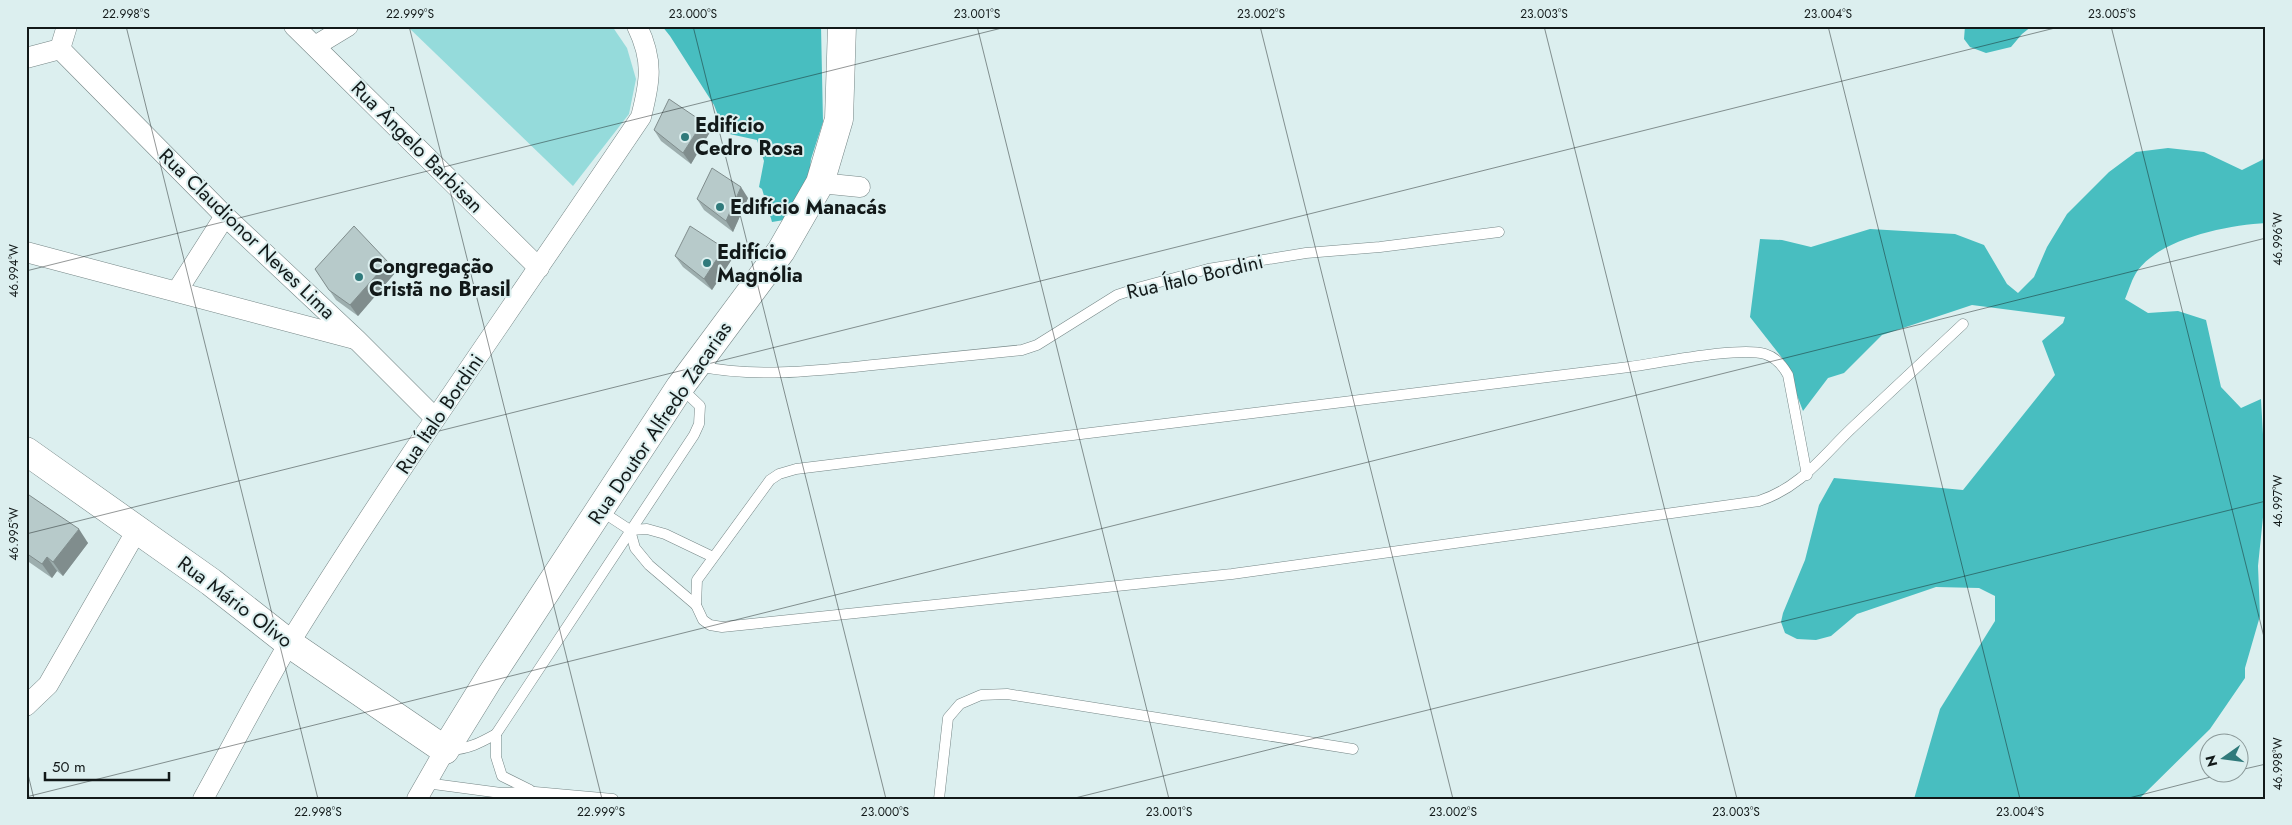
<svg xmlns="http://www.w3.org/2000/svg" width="2292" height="825" font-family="Jost,sans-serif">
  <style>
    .green { fill: #95dbdb }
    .forest { fill: #48bec0 }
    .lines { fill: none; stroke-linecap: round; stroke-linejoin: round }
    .lane-casing { stroke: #758686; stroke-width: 11 }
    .street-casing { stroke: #758686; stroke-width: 21 }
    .secondary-casing { stroke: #758686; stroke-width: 29 }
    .lane { stroke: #fff; stroke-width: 10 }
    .street { stroke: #fff; stroke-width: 20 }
    .secondary { stroke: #fff; stroke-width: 28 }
    .wall { fill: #9daeae }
    .shaded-wall { fill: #808d8d }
    .building { fill: #b7caca; stroke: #808d8d }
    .ticks { fill: none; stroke: #121919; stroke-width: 1; stroke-opacity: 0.45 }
    .poi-dot { fill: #307a7b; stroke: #dcefef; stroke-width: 2 }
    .labels { text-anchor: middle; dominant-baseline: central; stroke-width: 4; stroke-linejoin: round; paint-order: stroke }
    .poi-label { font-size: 20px; font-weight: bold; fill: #121919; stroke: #dcefef; text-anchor: start }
    .street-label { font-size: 20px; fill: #121919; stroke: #dcefef }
    .neatline { fill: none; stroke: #121919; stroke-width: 2 }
    .ticks-label { font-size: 12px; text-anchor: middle; fill: #121919 }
  </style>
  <rect width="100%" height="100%" fill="#dcefef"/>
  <path class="green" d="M407,26H612L627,48L636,79L629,114L573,186Z"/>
  <g class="forest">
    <path d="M662,26H821L823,122L811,159L809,177L796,218L772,222L762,189L759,187L764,161L757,140L725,133L714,105L670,36Z"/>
    <path d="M1965,26H2032L2022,34L2011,47L1986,53L1970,47L1964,39Z"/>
    <path d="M2168,148L2204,152L2242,170L2262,160L2266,154V223C2228,225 2162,238 2138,270C2132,278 2129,290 2125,299L2148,313L2178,311L2206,320L2221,387L2241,408L2261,399L2266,488L2258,566L2260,616L2245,668V678L2210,729L2139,799H1914L1940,709L1995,621V596L1979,588L1936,587L1857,614L1831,636L1816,640L1797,639L1785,633L1781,622L1783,613L1805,560L1819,505L1834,478L1963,490L2055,375L2042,341L2063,323L2065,317L1972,305L1882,335L1844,373L1828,378L1803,411L1783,359L1750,317L1760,239L1782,240L1811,247L1870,229L1955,234L1984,245L2007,284L2018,293L2034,277L2047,247L2067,214L2109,172L2136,152Z"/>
  </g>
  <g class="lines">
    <g class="lane-casing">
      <g id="lane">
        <path d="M698,366C755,378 815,371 873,365C922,360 972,355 1022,350L1037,345L1117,295L1141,287L1208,269L1306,253L1380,247L1499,232"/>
        <path d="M1807,475L1788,375C1783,366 1775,357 1765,354C1740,346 1659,363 1629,367L796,469L779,474L770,480L697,580L696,605L703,620L710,625L722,627L1232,574L1759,501C1802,487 1823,455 1854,426C1890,392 1927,358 1963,324"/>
        <path d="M601,511L630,530L647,529L665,534L713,557"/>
        <path d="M630,530L635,548L649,565L696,605"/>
        <path d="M496,734V757L502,776L530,790"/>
        <path d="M450,750C468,749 480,743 496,734L694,435L699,424L700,406L681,388"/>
        <path d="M426,783L501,793L535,792L613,799"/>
        <path d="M939,799L948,718L960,704L981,695L1007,694L1353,749"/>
      </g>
    </g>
    <g class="street-casing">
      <g id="street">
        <path d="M294,26L539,268"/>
        <path d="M315,46L348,26"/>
        <path d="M60,49L225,216L357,340L435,418"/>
        <path d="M26,58L60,49L67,26"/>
        <path d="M820,183L860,187"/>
        <path d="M26,252L355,339"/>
        <path d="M177,291L225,216"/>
        <path d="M26,706L48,685L137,530"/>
        <path d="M203,799C232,747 259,693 290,642C401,463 523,292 641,117C650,82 654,61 637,26"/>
        <path d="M417,799L445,750"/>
      </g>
    </g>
    <g class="secondary-casing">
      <path id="secondary" d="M26,451L211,582L290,644L445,750L490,677L680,387L781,251L820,183L839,119L842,26"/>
    </g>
    <use href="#lane" class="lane"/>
    <use href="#street" class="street"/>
    <use href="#secondary" class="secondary"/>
  </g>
  <g class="wall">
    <path d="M703,122L710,132L691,164L661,141L654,130Z"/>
    <path d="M748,198L733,232L704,210L697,199Z"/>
    <path d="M724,248L732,259L712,290L683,267L675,256Z"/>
    <path d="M315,269L395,273L358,316L336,300Z"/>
    <path d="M26,498L88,543L63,576L57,571L52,578L26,560Z"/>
  </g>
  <g class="shaded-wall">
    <path d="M703,122L710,132L691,164L683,153Z"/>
    <path d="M741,187L748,198L733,232L726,221Z"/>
    <path d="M724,248L732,259L712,290L704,279Z"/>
    <path d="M388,262L395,273L358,316L350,305Z"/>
    <path d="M79,529L88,543L63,576L53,562Z"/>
    <path d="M47,557L57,571L52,578L42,564Z"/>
  </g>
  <g class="building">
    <path d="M669,99L703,122L683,153L654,130Z"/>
    <path d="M712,168L741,187L726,221L697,199Z"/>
    <path d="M354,226L388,262L350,305L329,290L315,269Z"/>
    <path d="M690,226L724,248L704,279L675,256Z"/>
    <path d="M29,495L79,529L53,562L47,557L42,564L26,553V498Z"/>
  </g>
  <path class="ticks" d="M126,26L318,799M409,26L602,799M693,26L886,799M977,26L1169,799M1260,26L1453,799M1544,26L1737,799M1828,26L2020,799M2111,26L2266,645M26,271L1010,26M26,534L2063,26M26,766L34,799M2240,770L2266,764M26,797L2266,238M1071,799L2266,501M2125,799L2230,772"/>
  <g class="poi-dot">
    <circle cx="685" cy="137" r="5"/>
    <circle cx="720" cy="207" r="5"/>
    <circle cx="707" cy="263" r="5"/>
    <circle cx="359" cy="277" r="5"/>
  </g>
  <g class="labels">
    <g class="poi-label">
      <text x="695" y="125">Edifício<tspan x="695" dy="23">Cedro Rosa</tspan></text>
      <text x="730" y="207">Edifício Manacás</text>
      <text x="717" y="252">Edifício<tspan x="717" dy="23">Magnólia</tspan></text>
      <text x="369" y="266">Congregação<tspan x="369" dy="23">Cristã no Brasil</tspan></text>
    </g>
    <g class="street-label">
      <text transform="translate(417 147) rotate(45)">Rua Ângelo Barbisan</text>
      <text transform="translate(247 234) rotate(44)">Rua Claudionor Neves Lima</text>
      <text transform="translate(1195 277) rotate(-13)">Rua Ítalo Bordini</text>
      <text transform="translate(440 414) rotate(-56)">Rua Ítalo Bordini</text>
      <text transform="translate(660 423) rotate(-56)">Rua Doutor Alfredo Zacarias</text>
      <text transform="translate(235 602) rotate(37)">Rua Mário Olivo</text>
    </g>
  </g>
  <rect width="2292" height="825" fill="none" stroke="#dcefef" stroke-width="55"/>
  <g transform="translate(2224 758) rotate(256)"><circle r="24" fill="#dcefef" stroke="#8b9999"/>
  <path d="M0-4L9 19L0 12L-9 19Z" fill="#307a7b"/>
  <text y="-8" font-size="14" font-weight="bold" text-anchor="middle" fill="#121919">N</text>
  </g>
  <path d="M45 772v8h124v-8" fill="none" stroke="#121919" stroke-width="2.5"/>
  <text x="52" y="772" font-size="15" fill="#121919" stroke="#dcefef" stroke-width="4" paint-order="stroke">50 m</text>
  <rect x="28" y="28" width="2236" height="770" class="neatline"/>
  <g class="ticks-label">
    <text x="126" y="18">22.998°S</text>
    <text x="410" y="18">22.999°S</text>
    <text x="693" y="18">23.000°S</text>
    <text x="977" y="18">23.001°S</text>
    <text x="1261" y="18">23.002°S</text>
    <text x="1544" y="18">23.003°S</text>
    <text x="1828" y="18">23.004°S</text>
    <text x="2112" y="18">23.005°S</text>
    <text transform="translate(2278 239) rotate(-90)" y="4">46.996°W</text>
    <text transform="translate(14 271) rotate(-90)" y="4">46.994°W</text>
    <text transform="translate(2278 501) rotate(-90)" y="4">46.997°W</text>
    <text transform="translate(14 534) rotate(-90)" y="4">46.995°W</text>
    <text transform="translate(2278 764) rotate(-90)" y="4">46.998°W</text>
    <text x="318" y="816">22.998°S</text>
    <text x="601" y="816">22.999°S</text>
    <text x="885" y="816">23.000°S</text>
    <text x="1169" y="816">23.001°S</text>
    <text x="1453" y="816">23.002°S</text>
    <text x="1736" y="816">23.003°S</text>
    <text x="2020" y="816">23.004°S</text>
  </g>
</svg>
